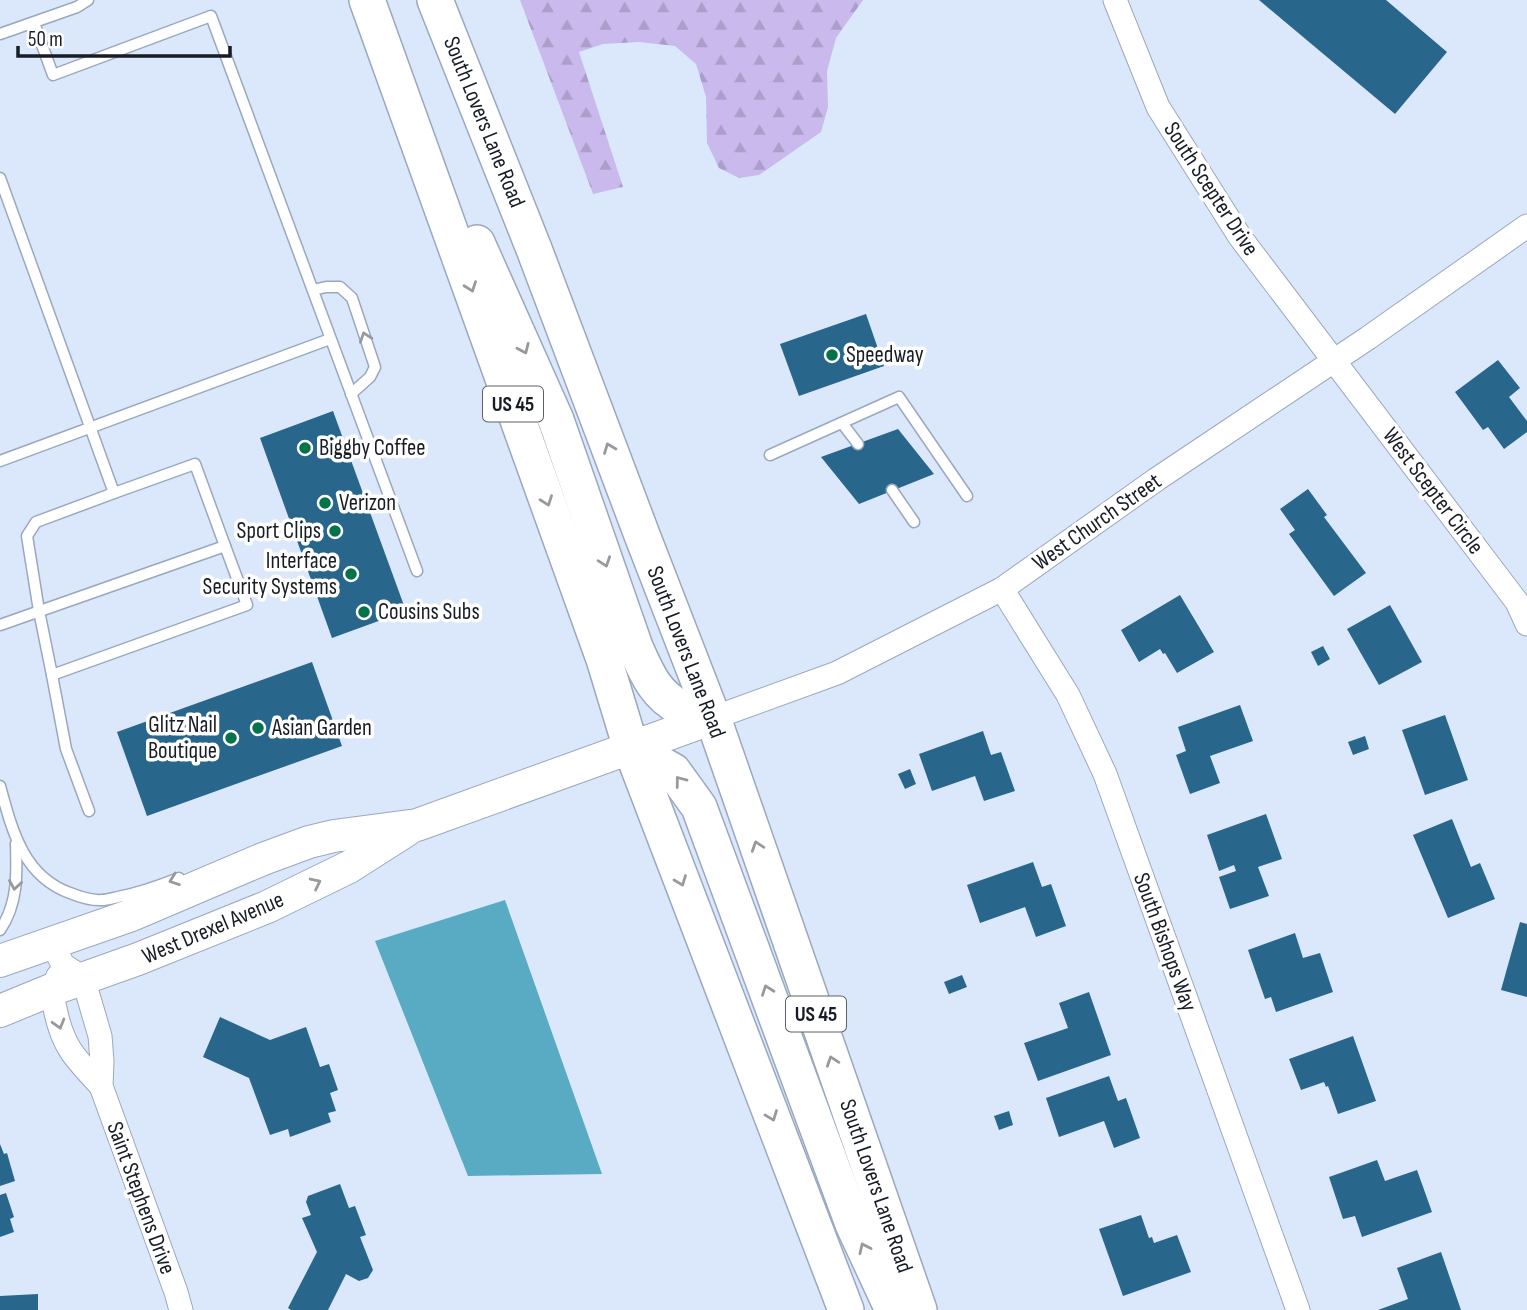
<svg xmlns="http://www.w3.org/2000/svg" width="1527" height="1310" font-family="'Sofia Sans Condensed',sans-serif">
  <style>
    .forest { fill: url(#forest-firs) }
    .water { fill: #59abc4 }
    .building { fill: #28668c }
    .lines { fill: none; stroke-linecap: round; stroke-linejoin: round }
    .lane-casing { stroke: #99a8bf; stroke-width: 13 }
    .street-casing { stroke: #99a8bf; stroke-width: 25 }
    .secondary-casing { stroke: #99a8bf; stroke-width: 34 }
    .primary-casing { stroke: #99a8bf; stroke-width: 38 }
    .lane { stroke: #fff; stroke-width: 10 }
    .street { stroke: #fff; stroke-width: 23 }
    .secondary { stroke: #fff; stroke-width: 32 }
    .primary { stroke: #fff; stroke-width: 35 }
    .oneway { stroke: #97999d }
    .poi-dot { fill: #04724b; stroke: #fff; stroke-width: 2.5 }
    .labels { text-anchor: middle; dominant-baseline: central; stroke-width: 7; stroke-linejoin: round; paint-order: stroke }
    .shield { fill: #fff; stroke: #5d6066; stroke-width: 2 }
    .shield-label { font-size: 21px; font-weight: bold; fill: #171c25 }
    .street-label { font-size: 23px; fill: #171c25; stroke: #fff }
    .poi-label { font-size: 23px; fill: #171c25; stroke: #fff; text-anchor: start }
  </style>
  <defs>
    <pattern id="forest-firs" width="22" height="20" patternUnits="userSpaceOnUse" patternTransform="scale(1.75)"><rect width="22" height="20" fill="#c9b9ed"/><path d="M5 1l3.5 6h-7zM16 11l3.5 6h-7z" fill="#ac9ecb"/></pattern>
  </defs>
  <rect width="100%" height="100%" fill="#dbe8fc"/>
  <path class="forest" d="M520,0H863L836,38L827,71L828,107L821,132L759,175L739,178L719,168L707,143L706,97L696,64L675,46L639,42L603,44L579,52L623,187L593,194Z"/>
  <path class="water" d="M505,900L602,1174L468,1176L375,941Z"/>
  <g class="building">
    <path d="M1259,0H1386L1447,52L1395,114Z"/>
    <path d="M866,314L884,366L799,396L780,344Z"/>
    <path d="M1498,360L1520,388L1509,397L1527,421V432L1504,449L1488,427L1483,430L1455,392Z"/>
    <path d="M333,411L406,611L332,638L260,438Z"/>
    <path d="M898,429L934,474L859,504L821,457Z"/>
    <path d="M1308,489L1327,515L1324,517L1366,573L1334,596L1289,534L1295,530L1280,509Z"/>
    <path d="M1180,595L1214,652L1177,673L1165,653L1163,654L1160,649L1139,662L1121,630Z"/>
    <path d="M1390,605L1422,662L1379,685L1347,629Z"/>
    <path d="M1323,646L1330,659L1318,666L1311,652Z"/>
    <path d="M312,662L342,746L147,816L117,732Z"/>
    <path d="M1240,705L1253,741L1210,756L1220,783L1190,794L1176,755L1186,751L1178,727Z"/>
    <path d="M1445,715L1468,780L1425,795L1402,730Z"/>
    <path d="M983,731L991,755L1001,752L1015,791L984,801L975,776L932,791L919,754Z"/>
    <path d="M1365,736L1369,749L1353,755L1348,742Z"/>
    <path d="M910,769L916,784L905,789L898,774Z"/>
    <path d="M1266,814L1282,859L1258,867L1269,896L1230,909L1219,877L1236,871L1234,865L1219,871L1207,835Z"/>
    <path d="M1452,819L1471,867L1480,863L1495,899L1448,918L1413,835Z"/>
    <path d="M1033,862L1042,887L1051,884L1066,926L1036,937L1025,907L980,923L967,885Z"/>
    <path d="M1520,922L1527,924V997L1501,990Z"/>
    <path d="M1295,933L1303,958L1320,953L1333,992L1276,1012L1271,997L1265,999L1248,950Z"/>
    <path d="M962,975L967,987L949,994L944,982Z"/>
    <path d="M1089,992L1111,1055L1038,1081L1024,1043L1068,1028L1059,1003Z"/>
    <path d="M220,1017L270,1040L306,1027L320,1067L329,1064L338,1090L330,1093L336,1111L328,1113L331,1122L290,1137L288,1129L270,1135L249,1078L203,1057Z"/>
    <path d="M1353,1036L1376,1101L1338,1114L1328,1086L1326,1087L1324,1082L1301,1090L1289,1059Z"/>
    <path d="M1109,1076L1118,1101L1126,1098L1140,1138L1114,1148L1104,1121L1059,1137L1046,1098Z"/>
    <path d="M1009,1111L1013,1125L999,1130L994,1116Z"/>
    <path d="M0,1144L4,1154L7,1153L15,1181L0,1186Z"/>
    <path d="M1377,1160L1385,1181L1417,1170L1432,1212L1362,1237L1355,1216L1343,1219L1329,1177Z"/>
    <path d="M340,1184L349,1208L355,1206L366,1235L360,1237L373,1270L368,1278L359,1281L346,1274L328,1310H291L288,1308L317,1252L302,1218L311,1215L306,1202L308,1196Z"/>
    <path d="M6,1193L14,1217L10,1219L14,1232L0,1237V1195Z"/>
    <path d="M1141,1215L1149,1238L1152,1237L1154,1243L1177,1235L1191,1272L1123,1296L1099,1229Z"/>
    <path d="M1441,1252L1461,1310H1378L1408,1299L1397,1268Z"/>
    <path d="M38,1294V1310H0V1296Z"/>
  </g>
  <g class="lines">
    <g class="lane-casing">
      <g id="lane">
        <path d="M34,23L53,75L211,16L417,571"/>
        <path d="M0,34L77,7L88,0"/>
        <path d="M0,178L114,493L195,464L225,546L0,625"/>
        <path d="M313,290L326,287H340L352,298L375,367L370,377L351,394"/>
        <path d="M842,423L858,444"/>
        <path d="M770,455L899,397L967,496"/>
        <path d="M0,461L330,339"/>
        <path d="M892,490L914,522"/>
        <path d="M114,493L36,522L27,536L39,611L52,675L247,605L225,546"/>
        <path d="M52,675L66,749L89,811"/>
        <path d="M0,786C12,830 23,876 70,893C80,897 91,901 102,900C107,900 113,898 118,897C139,893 159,886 179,878"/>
        <path d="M0,930C18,904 17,874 16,844"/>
      </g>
    </g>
    <g class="street-casing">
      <g id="street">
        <path d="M1115,0L1158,107L1240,237L1517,602L1527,624"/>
        <path d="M1002,589L1068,695L1105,774L1298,1310"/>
        <path d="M713,718L837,673L1002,589L1157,479L1368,338L1527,226"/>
        <path d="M52,943L63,965L83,978L100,1036L102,1061L101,1086L176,1292L181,1310"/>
        <path d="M58,976C50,993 52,995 56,1013C64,1049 77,1060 101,1086"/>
      </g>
    </g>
    <g class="secondary-casing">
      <g id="secondary">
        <path d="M0,961L129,916L263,859L309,842L334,836L417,825L713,718"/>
        <path d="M0,1011L51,990L138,959L267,907L349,867L407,830"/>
      </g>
    </g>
    <g class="primary-casing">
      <g id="primary">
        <path d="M367,0L604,659L631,748L846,1310"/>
        <path d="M435,0L534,249L642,535L713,718L919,1310"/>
        <path d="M477,243L556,420L635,647C646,672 655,695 681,708C690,713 703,715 713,718"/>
        <path d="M631,748L673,771L699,807L853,1224L893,1310"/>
      </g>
    </g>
    <use href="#lane" class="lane"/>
    <use href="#street" class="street"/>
    <use href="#secondary" class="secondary"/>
    <use href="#primary" class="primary"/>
  </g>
  <defs><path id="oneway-chevron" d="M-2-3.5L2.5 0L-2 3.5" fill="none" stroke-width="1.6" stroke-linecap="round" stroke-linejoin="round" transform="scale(1.75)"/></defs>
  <g class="oneway">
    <use href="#oneway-chevron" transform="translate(471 287) rotate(70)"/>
    <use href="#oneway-chevron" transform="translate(365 337) rotate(-109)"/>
    <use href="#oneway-chevron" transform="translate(524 349) rotate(66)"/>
    <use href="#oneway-chevron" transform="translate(609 448) rotate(-111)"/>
    <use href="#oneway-chevron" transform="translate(547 501) rotate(70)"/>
    <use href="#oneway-chevron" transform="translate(605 562) rotate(71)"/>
    <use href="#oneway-chevron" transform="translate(680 781) rotate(-127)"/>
    <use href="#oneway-chevron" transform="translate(757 846) rotate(-109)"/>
    <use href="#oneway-chevron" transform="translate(174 880) rotate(160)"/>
    <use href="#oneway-chevron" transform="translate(681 881) rotate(69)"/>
    <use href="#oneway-chevron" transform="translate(316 883) rotate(-26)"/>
    <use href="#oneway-chevron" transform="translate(15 885) rotate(99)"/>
    <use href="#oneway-chevron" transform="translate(767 990) rotate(-110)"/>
    <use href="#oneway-chevron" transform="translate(59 1024) rotate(74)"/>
    <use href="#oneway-chevron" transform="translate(832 1061) rotate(-109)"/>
    <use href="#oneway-chevron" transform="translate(772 1116) rotate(69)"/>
    <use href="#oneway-chevron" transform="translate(864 1248) rotate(-115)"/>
  </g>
  <g class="poi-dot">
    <circle cx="832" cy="355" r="7"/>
    <circle cx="305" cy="448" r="7"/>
    <circle cx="325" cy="503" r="7"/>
    <circle cx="335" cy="531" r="7"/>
    <circle cx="351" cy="574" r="7"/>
    <circle cx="364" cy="612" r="7"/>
    <circle cx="258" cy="728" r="7"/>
    <circle cx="231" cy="738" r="7"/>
  </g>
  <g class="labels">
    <g class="shield">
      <rect x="483" y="386.5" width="60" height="35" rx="5"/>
      <rect x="786" y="996.5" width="60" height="35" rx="5"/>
    </g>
    <g class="shield-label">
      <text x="513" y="404">US 45</text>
      <text x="816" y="1014">US 45</text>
    </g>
    <g class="street-label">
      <text transform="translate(484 122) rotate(68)">South Lovers Lane Road</text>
      <text transform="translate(1211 189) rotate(57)">South Scepter Drive</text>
      <text transform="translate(1433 491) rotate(53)">West Scepter Circle</text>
      <text transform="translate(1097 522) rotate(-35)">West Church Street</text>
      <text transform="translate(686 652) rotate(69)">South Lovers Lane Road</text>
      <text transform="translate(213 928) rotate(-23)">West Drexel Avenue</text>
      <text transform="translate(1165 942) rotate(70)">South Bishops Way</text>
      <text transform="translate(876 1186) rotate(71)">South Lovers Lane Road</text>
      <text transform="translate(141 1198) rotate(70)">Saint Stephens Drive</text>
    </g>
    <g class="poi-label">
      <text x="846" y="355">Speedway</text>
      <text x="319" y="448">Biggby Coffee</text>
      <text x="339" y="503">Verizon</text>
      <text x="321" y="531" text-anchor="end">Sport Clips</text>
      <text x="337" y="561" text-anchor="end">Interface<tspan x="337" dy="26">Security Systems</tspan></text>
      <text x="378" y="612">Cousins Subs</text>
      <text x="217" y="725" text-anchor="end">Glitz Nail<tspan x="217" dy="26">Boutique</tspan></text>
      <text x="272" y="728">Asian Garden</text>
    </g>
  </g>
  <path d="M18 46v10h212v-10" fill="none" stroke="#171c25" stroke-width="3.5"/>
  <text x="28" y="46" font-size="21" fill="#171c25" stroke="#ffffff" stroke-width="5" paint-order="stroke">50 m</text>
</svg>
